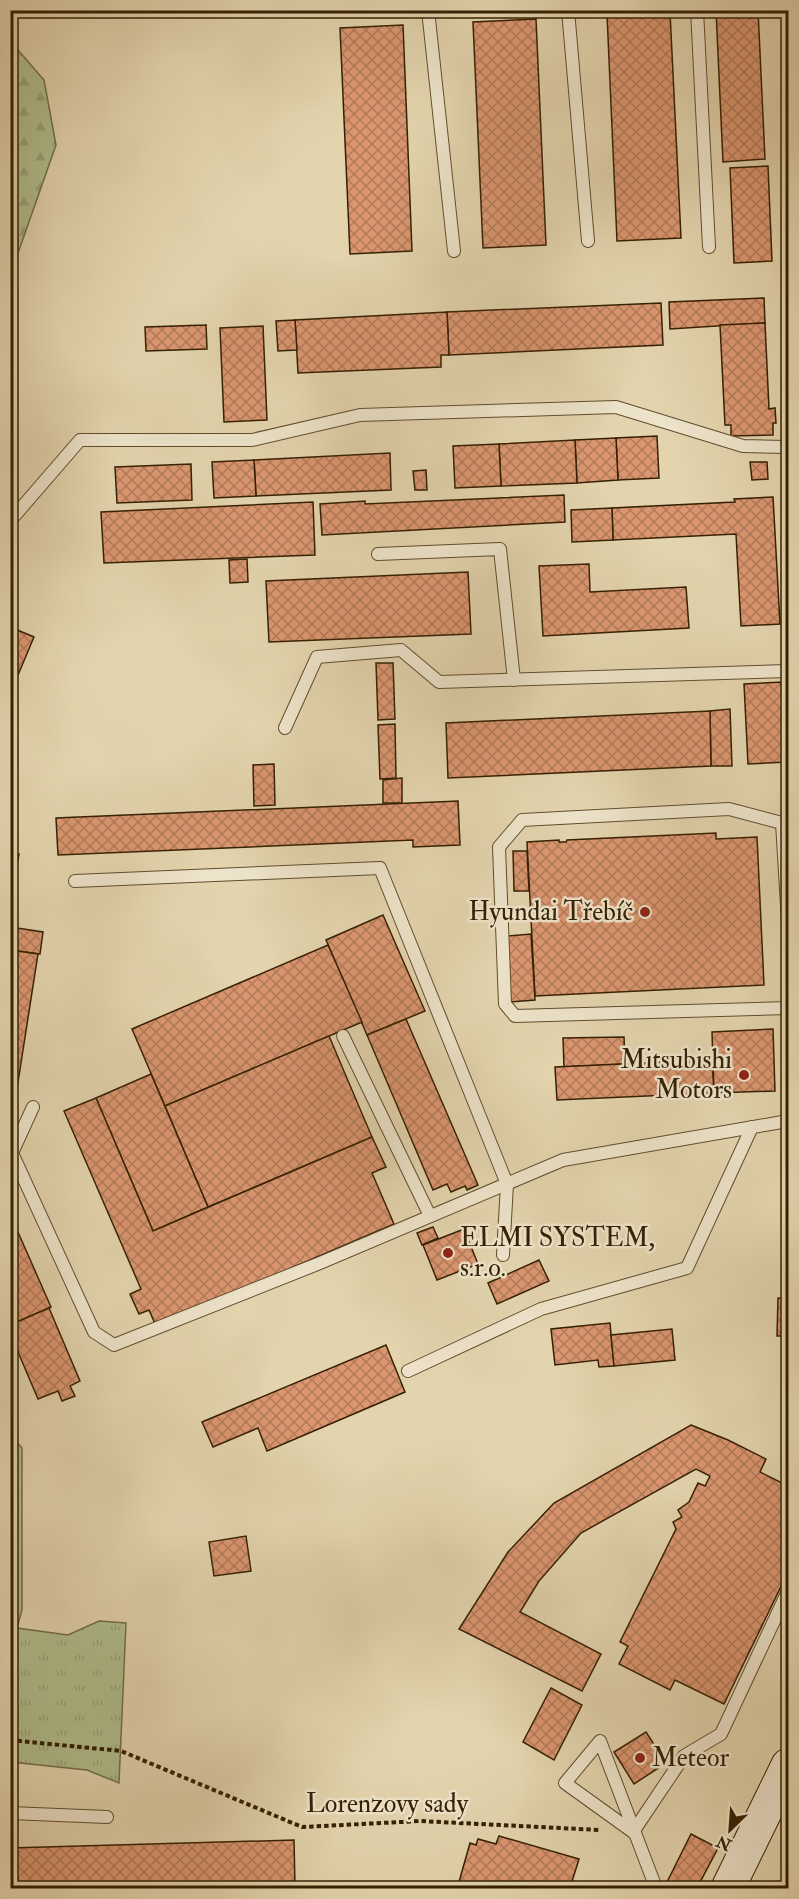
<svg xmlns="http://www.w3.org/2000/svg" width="799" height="1899" font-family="'IM FELL Double Pica',serif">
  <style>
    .grass { fill: url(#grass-tufts); stroke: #726e48; stroke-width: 1.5 }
    .forest { fill: url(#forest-firs); stroke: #726e48; stroke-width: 1.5 }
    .building { fill: url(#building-cross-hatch); stroke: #342003; stroke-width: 1.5 }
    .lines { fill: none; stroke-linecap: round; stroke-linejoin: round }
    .lane-casing { stroke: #604d2e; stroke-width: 14 }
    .secondary-casing { stroke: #342003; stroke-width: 35 }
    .path { stroke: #342003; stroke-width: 4; stroke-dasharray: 4.5 3; stroke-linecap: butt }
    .lane { stroke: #ede3ca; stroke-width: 12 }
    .secondary { stroke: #ede3ca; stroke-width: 33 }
    .poi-dot { fill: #8f2418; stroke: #ede3ca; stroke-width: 2 }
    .labels { text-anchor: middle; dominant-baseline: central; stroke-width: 5; stroke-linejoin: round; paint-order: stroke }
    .poi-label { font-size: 26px; fill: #342003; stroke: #ede3ca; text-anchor: end }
    .street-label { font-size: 26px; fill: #342003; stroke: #ede3ca }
  </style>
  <defs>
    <pattern id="grass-tufts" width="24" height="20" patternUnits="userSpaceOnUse" patternTransform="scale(1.5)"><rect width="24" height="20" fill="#b0bd8c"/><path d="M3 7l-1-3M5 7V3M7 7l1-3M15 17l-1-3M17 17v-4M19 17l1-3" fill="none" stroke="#98a277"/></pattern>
    <pattern id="forest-firs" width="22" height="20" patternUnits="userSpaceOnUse" patternTransform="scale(1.5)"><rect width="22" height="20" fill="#b0bd8c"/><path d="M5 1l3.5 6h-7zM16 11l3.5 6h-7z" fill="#98a277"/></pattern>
    <pattern id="building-cross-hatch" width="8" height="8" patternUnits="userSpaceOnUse" patternTransform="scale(1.5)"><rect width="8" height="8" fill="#db9670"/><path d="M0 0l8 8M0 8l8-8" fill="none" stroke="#b27a5a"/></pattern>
  </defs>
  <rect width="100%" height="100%" fill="#e3d4ad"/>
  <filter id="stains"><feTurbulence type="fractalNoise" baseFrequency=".00333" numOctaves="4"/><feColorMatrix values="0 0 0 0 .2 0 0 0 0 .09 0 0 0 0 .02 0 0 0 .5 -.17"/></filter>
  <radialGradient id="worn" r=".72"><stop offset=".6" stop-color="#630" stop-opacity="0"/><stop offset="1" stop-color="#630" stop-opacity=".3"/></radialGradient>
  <path class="grass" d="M10,1435L22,1448V1610L17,1628L68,1635L99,1621L126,1623L119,1783L87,1770L11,1762Z"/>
  <path class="forest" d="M11,42L44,80L56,145L11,273Z"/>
  <g class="building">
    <path d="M716,10H758L765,159L723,162Z"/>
    <path d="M670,12L681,238L617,241L607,14Z"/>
    <path d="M536,19L546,245L483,248L473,22Z"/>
    <path d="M403,25L412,251L350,254L340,28Z"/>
    <path d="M768,166L772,261L734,263L730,168Z"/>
    <path d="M764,298L765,323L670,329L669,302Z"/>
    <path d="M661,303L663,345L449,355L447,312Z"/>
    <path d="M447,312L449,355H441V367L298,373L295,320Z"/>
    <path d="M295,320L297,350L278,351L276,321Z"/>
    <path d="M765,323L769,409L775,408L776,423H773V435L731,436V425H725L720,325Z"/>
    <path d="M206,324L207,349L146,351L145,327L206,325Z"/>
    <path d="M263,326L267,420L224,422L220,328Z"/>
    <path d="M657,436L659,478L618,480L616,438Z"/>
    <path d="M616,438L618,480L577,483L575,440Z"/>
    <path d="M575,440L577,483L501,486L499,444Z"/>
    <path d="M499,444L501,486L455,488L453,446Z"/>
    <path d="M390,453L391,490L256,496L254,460Z"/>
    <path d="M254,460L256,496L214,498L212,462Z"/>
    <path d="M750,462H767L768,479L752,480Z"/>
    <path d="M191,464L192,500L117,503L115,467Z"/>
    <path d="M426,470L427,490H415L413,471Z"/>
    <path d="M564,495L565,522L322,535L320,504L365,501V504Z"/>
    <path d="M773,497L780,624L741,626L736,534L613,540L612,508L735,502L734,499Z"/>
    <path d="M313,502L315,555L104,563L101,512Z"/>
    <path d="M612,508L613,540L572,542L571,510Z"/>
    <path d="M247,559L248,582L230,583L229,560Z"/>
    <path d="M589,564L590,592L686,587L689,628L543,636L539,566Z"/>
    <path d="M468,572L471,634L269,642L266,581Z"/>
    <path d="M10,627L34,637L10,694Z"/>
    <path d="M376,663H393L395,719L378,720Z"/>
    <path d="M783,682L787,762L748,764L744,684Z"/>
    <path d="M730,709L732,766H711L710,711Z"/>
    <path d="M710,711L711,766L448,778L446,723Z"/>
    <path d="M395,724L396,778L380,779L378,725Z"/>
    <path d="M274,764L275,805L254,806L253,765Z"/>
    <path d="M402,778V803H383V780Z"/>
    <path d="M458,801L460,845L413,847V840L58,855L56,818Z"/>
    <path d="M716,833V839L757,837L764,985L535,996L527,842L559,840V842H566L567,840Z"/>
    <path d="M513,851H527L529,891H514Z"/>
    <path d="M10,852L19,854L13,885L10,884Z"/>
    <path d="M383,915L425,1011L367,1035L326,940Z"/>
    <path d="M10,927L43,932L40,954L10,950Z"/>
    <path d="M531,934L535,1000L510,1002L507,936Z"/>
    <path d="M328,945L362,1022L165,1106L132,1029Z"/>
    <path d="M10,950L38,954L16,1095L10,1094Z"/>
    <path d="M406,1019L478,1185L467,1190L465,1186L451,1192L447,1184L433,1190L367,1035Z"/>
    <path d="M773,1029L775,1091L714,1093L712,1032Z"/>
    <path d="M329,1036L372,1137L208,1207L165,1106Z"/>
    <path d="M624,1037L625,1064L564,1067L563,1038Z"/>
    <path d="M712,1060L714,1093L557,1100L555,1067Z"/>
    <path d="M151,1074L208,1207L153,1231L96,1098Z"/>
    <path d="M10,1094L16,1095L11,1133H10Z"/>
    <path d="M96,1098L153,1231L372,1137L386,1167L372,1173L394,1224L156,1326L149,1310L139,1314L130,1294L141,1289L64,1111Z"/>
    <path d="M10,1214L51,1307L10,1325Z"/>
    <path d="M433,1227L438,1238L422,1245L417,1233Z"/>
    <path d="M464,1229L478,1264L437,1280L423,1245Z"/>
    <path d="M539,1260L549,1281L497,1304L488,1283Z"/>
    <path d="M778,1298L788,1299V1336H777Z"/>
    <path d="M49,1308L80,1381L70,1386L75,1396L62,1401L58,1391L38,1399L10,1333V1325Z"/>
    <path d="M610,1323L614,1366L599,1367L598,1360L555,1365L551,1329Z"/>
    <path d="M672,1329L675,1360L614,1366L611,1335Z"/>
    <path d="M386,1345L405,1392L267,1451L258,1428L213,1447L202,1422Z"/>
    <path d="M691,1425L728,1440L766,1459L760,1472L788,1486V1572L724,1704L675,1680L670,1690L619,1664L628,1646L620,1642L676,1529L673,1522L682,1517L678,1510L689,1502L698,1483L705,1486L710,1476L696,1469L581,1533L539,1581L520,1612L601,1654L582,1691L459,1629L508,1552L554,1503Z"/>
    <path d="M246,1536L251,1571L214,1576L209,1542Z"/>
    <path d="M551,1688L582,1705L554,1760L523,1742Z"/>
    <path d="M646,1732L666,1763L634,1784L614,1752Z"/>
    <path d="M691,1834L718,1848L697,1888H670L665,1886Z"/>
    <path d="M499,1836L579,1859L570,1888H464L465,1883L459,1882L470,1843L476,1845L478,1839L496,1844Z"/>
    <path d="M294,1840L295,1888H10V1848Z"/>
  </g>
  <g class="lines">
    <g class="lane-casing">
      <g id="lane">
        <path d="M428,10L454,251"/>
        <path d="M568,10L588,241"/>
        <path d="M697,10L709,247"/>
        <path d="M10,521L80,440H252L360,415L616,407L743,446L788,447"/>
        <path d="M378,554L500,549L514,680"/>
        <path d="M285,728L317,657L401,650L439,682L788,671"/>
        <path d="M75,881L380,868L507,1184L503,1255"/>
        <path d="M788,922L782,823L729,809L522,820L499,847L505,1004L515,1016L788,1008"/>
        <path d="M343,1036L430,1216"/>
        <path d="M33,1107L12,1153L94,1332L114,1345L320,1263L563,1160L788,1121"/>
        <path d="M408,1371L541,1309L687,1268L752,1127"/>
        <path d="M10,1813L107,1817"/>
        <path d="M633,1832L565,1783L600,1741L656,1888"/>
        <path d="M633,1832L684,1756L721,1734L788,1591"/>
      </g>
    </g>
    <g class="secondary-casing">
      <path id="secondary" d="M728,1888L788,1765"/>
    </g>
    <path class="path" d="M10,1740L121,1751L302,1827L421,1821L600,1830"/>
    <use href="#lane" class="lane"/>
    <use href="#secondary" class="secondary"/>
  </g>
  <g class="poi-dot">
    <circle cx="645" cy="912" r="6"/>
    <circle cx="744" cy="1075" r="6"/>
    <circle cx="448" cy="1253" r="6"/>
    <circle cx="640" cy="1758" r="6"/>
  </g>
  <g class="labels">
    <g class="poi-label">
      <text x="633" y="912">Hyundai Třebíč</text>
      <text x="732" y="1060">Mitsubishi<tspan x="732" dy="30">Motors</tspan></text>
      <text x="460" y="1238" text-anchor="start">ELMI SYSTEM,<tspan x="460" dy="30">s.r.o.</tspan></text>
      <text x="652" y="1758" text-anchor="start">Meteor</text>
    </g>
    <g class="street-label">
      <text x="387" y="1804">Lorenzovy sady</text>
    </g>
  </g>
  <rect width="799" height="1899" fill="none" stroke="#e3d4ad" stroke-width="36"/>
  <rect x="12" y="12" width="775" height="1875" fill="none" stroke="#342003" stroke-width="3"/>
  <rect x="18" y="18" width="763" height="1863" fill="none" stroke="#342003" stroke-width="1.5"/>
  <g transform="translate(730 1830) rotate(205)" stroke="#ede3ca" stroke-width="4.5" paint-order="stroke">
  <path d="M0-4.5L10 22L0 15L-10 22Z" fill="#342003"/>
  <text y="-9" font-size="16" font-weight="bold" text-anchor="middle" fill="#342003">N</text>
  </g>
  <rect width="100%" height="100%" filter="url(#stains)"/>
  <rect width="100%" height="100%" fill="url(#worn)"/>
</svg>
